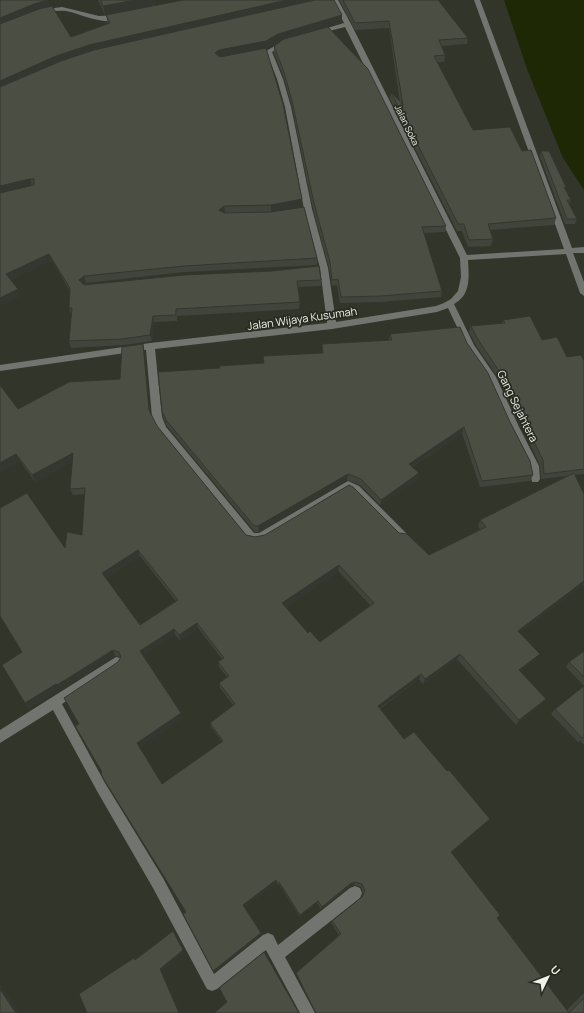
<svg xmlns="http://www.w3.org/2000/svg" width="584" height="1013" font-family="Manrope,sans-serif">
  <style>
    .water { fill: #1f2804 }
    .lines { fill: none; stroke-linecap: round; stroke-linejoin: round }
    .minor { fill: #72756f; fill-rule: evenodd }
    .wall { fill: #40443a; fill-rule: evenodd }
    .shaded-wall { fill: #34372f }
    .building { fill: #4b4f43; stroke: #34372f; fill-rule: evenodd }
    .labels { text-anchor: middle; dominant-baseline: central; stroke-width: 3.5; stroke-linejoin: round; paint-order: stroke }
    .far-street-label { font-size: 9px; fill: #eff2ea; stroke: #282b20 }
    .street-label { font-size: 11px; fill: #eff2ea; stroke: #282b20 }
  </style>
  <rect width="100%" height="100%" fill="#32352a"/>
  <path class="water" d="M504,0H584V190L563,158L527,69Z"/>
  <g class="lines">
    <g class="minor">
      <path d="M332,0H338L351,24L467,255L564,249L474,0H480L572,248L584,247V253H573L584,282V296L580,293L566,254L468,260C469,277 471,295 454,304L474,345L496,377L519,427L539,466L540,479L538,482H532L529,466L509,427L488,378L467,348L448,308L437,312L332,329L155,349L162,417L166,427L254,533H259L348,481L359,486L408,535L407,538L403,539L399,538L353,492L348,490L265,540L255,542L247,540L160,432L152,417L146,350L0,371V365L150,343L327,323L320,268L304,209L285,107L277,79L266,51L285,40L288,42L287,43L272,52L283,79L291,107L312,209L328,268L336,322L436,306L444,303L451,299L458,291L461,277L460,258L345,27L317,34L314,32L344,23Z"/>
      <path d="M62,7L99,16L119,15L122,17C106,28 83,14 66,11C58,10 49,12 41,14L38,12L48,9Z"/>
      <path d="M116,657L120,658L122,662L120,666L62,704L105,783L163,878L214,974L263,935L268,933L273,935L278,945L350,888L355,886L360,888L362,893L360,898L285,957L315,1013H300L266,950L217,989L212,991L207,989L153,888L97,791L53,710L0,743V730Z"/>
    </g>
  </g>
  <g class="wall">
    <path d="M48,0L49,6L71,37L108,24L106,15H110H105L98,0H154L155,6L342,22L279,41L266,48L220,57L302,206L271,212L317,258V265L185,272L86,283L84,284L321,280V286L298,287L300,302L299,309L177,316V321L154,322L152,341L124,345L71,348L69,341L71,315L69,308L70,291L52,260L10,280L18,289L20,296L0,305Z"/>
    <path d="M339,0H438L468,38L467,44L442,46L445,55L444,62H437L473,130L556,218L554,225L490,230L493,239L491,246L468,247L462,231H457L390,99L391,92L400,103L389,28L355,30Z"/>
    <path d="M274,46L446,226L445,232L424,233L442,291L441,297L380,302L340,303L337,285L332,286L329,268L313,209L292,107L284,78L274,53Z"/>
    <path d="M541,151L566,187L565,189L571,200L569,204L577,219L575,224H565L540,156Z"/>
    <path d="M503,320L542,340L567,357L584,361V474L575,475L584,494V586L583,585L519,633L536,659L520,672L542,704L516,725L457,659L423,684L419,679L380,709L404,739L447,771L490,819L451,853L497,918L567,1010L584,993V1013H315L296,973L339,935L331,923L332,921L362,897L363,894L361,887L354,885L349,887L321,909L317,903L300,917L279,884L278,885L276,883L244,907L261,935L214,972L213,971L186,912L102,772L79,724L118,662L121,657L115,656L60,690L59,689L29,708L25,703L22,652L65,548L82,535L85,494L73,495L70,489L73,461L35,482L20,461L0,471L18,409L120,379L145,352L150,412L157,426L246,535L255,537L399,533L429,555L480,530L478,526L480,520L567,476L541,479L540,465L497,376L475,344L469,332L471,326L502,323ZM140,556L176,601L140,625L106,578ZM338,571L370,605L320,642L308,633L286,607ZM198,628L222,659L218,662L219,667L227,677L219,683L220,688L233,705L210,723L211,727L222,742L162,784L139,747L183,718L181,713L143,656L175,634L180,641Z"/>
    <path d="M390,334L533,475L530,481L480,487L462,433L412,467L419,473L418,479L380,505L360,485L347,480L259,532H255L167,426L163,417L162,411L220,368L263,363L322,353V344L389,341Z"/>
    <path d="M584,651V745L580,741L578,742L551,714L555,709L584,686L566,667L569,662Z"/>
  </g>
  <g class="shaded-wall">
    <path d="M48,0L49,7L0,25V18L34,4Z"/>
    <path d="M135,0H154L155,6L105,15L103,6Z"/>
    <path d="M287,0H316L0,88V81L56,56L89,45Z"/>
    <path d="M342,15V22L279,41L266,48L220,57L215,53L219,50L278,34Z"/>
    <path d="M30,179L32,186L0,193V186Z"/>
    <path d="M302,199V206L271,212V205Z"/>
    <path d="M224,206L225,212L220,217L219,210Z"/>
    <path d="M49,254L52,260L8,281L6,274Z"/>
    <path d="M84,276L86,283L80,287L79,280Z"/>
    <path d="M18,289L20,296L0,305V298Z"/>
    <path d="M153,316L154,322L152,341L150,335Z"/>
    <path d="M143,344L145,352L151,417L149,410Z"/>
    <path d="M464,427L462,433L408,469L409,464Z"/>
    <path d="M73,453L76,460L35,482L32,475Z"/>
    <path d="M16,454L20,461L0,471V463Z"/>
    <path d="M419,473L418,479L380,505L381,500Z"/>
    <path d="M348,474L347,480L259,532L258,526Z"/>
    <path d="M138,550L140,556L104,579L102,573Z"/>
    <path d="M339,565L338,571L283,609L282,603Z"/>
    <path d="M584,581V583L583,585L515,636L518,631Z"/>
    <path d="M197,623L198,628L180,641L179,635Z"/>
    <path d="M174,629L175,634L142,657L140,651Z"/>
    <path d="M113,650L115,656L60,690L59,689L29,708L25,703L56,684Z"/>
    <path d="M460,654L457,659L423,684L425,679Z"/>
    <path d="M540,654L536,659L516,675L519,670Z"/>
    <path d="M421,674L419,679L376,711L378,706Z"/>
    <path d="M546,699L542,704L516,725L519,720Z"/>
    <path d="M181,713L183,718L139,747L137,743Z"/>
    <path d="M490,819L487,822L448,855L451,852Z"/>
    <path d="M276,880V883L244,907L243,905Z"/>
    <path d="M355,882L354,885L349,887L321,909L322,907L350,884Z"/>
    <path d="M318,901L317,903L300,917V915Z"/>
    <path d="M173,931L175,933L185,951L162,970L181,1013H179L160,969Z"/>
    <path d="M261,933V935L214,972L213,971Z"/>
    <path d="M0,983L21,1013H16L0,989Z"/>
  </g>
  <g class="building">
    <path d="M0,0H48L34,4L0,18Z"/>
    <path d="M101,0H135L103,6Z"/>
    <path d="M183,0H287L89,45L56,56L0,81V24L39,9L52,6L71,37L110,23L106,15Z"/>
    <path d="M315,0H334L342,15L278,34L266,41L219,50L215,53L220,57L266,48L283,104L302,199L271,205L224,206L219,210L224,213L271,212L304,207L317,258L184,266L84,276L79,280L84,285L184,275L272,271L319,266L321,280L297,281L300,302L176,309V315L153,316L150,335L122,339L69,341L72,308H69L70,288L49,254L6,274L18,289L0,298V193L34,185V179H30L0,186V87L61,61L94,50Z"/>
    <path d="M343,0H438L468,38L439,40L445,55L434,56L473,130L510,127L522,151L531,150L556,218L488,224L493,239L469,240L464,224H458L391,92L403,105L389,21L355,23Z"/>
    <path d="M328,27L368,69L446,226L422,227L442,291L381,296L341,297L338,279L332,280L330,262L314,203L292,101L284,72L274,46L284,39Z"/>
    <path d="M541,151H549L566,187H564L571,200H567L577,219H567Z"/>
    <path d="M530,316L542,340L557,337L567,357L581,355L584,361V469L544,474L543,460L499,371L477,338L471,326L505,323L503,320Z"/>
    <path d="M460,327L467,343L488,373L510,422L530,461L533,475L482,481L464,427L409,464L419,473L381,500L361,479L348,474L258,526H254L166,420L162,411L158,372L220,368L219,366L264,363L263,356L323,353L322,344L392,340L390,334Z"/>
    <path d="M143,344L149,410L157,426L246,535L255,537L265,535L349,485L353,487L399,533L407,534L429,555L486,527L480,520L574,473L584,494V581L518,631L540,654L519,670L546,699L519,720L460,654L425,679L421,674L378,706L404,739L414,732L447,771L449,770L490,819L451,852L500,915L497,918L569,1013L584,998V1013H316L296,973L341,934L332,921L362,897L365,891L362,884L355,882L350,884L322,907L318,901L300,915L279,882L277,883L276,880L243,905L261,933L213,971L183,914L186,912L103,778L101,773L102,772L75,726L79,724L64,698L118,662L121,657L119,652L113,650L57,685L56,684L25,703L2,665L22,652L0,616V508L27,493L65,548L67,532L82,535L85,488L70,489L73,453L32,475L16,454L0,463V385L18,409L69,382L120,379L122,347ZM138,550L178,600L140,625L102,573ZM339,565L374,603L320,642L310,631L308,633L282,603ZM197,623L224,658L218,662L229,676L219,683L235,704L210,723L223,741L162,784L137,743L181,713L140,651L174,629L179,635Z"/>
    <path d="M584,651V677L569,662Z"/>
    <path d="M584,686V737L582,738L555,709Z"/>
    <path d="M173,931L183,950L160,969L179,1013H87L79,994L134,958L135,960Z"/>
    <path d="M264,952L299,1013H214L227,1002L219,988Z"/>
    <path d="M0,989L16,1013H0Z"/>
  </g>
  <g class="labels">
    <g class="far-street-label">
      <text transform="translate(407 125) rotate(64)">Jalan Soka</text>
    </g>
    <g class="street-label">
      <text transform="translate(302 318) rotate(-8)">Jalan Wijaya Kusumah</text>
      <text transform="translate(518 406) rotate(64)">Gang Sejahtera</text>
    </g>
  </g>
  <g transform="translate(548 977) rotate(47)" stroke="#282b20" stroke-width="3" paint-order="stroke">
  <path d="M0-3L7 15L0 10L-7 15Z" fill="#eff2ea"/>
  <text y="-6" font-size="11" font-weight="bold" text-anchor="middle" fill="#eff2ea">U</text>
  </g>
</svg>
